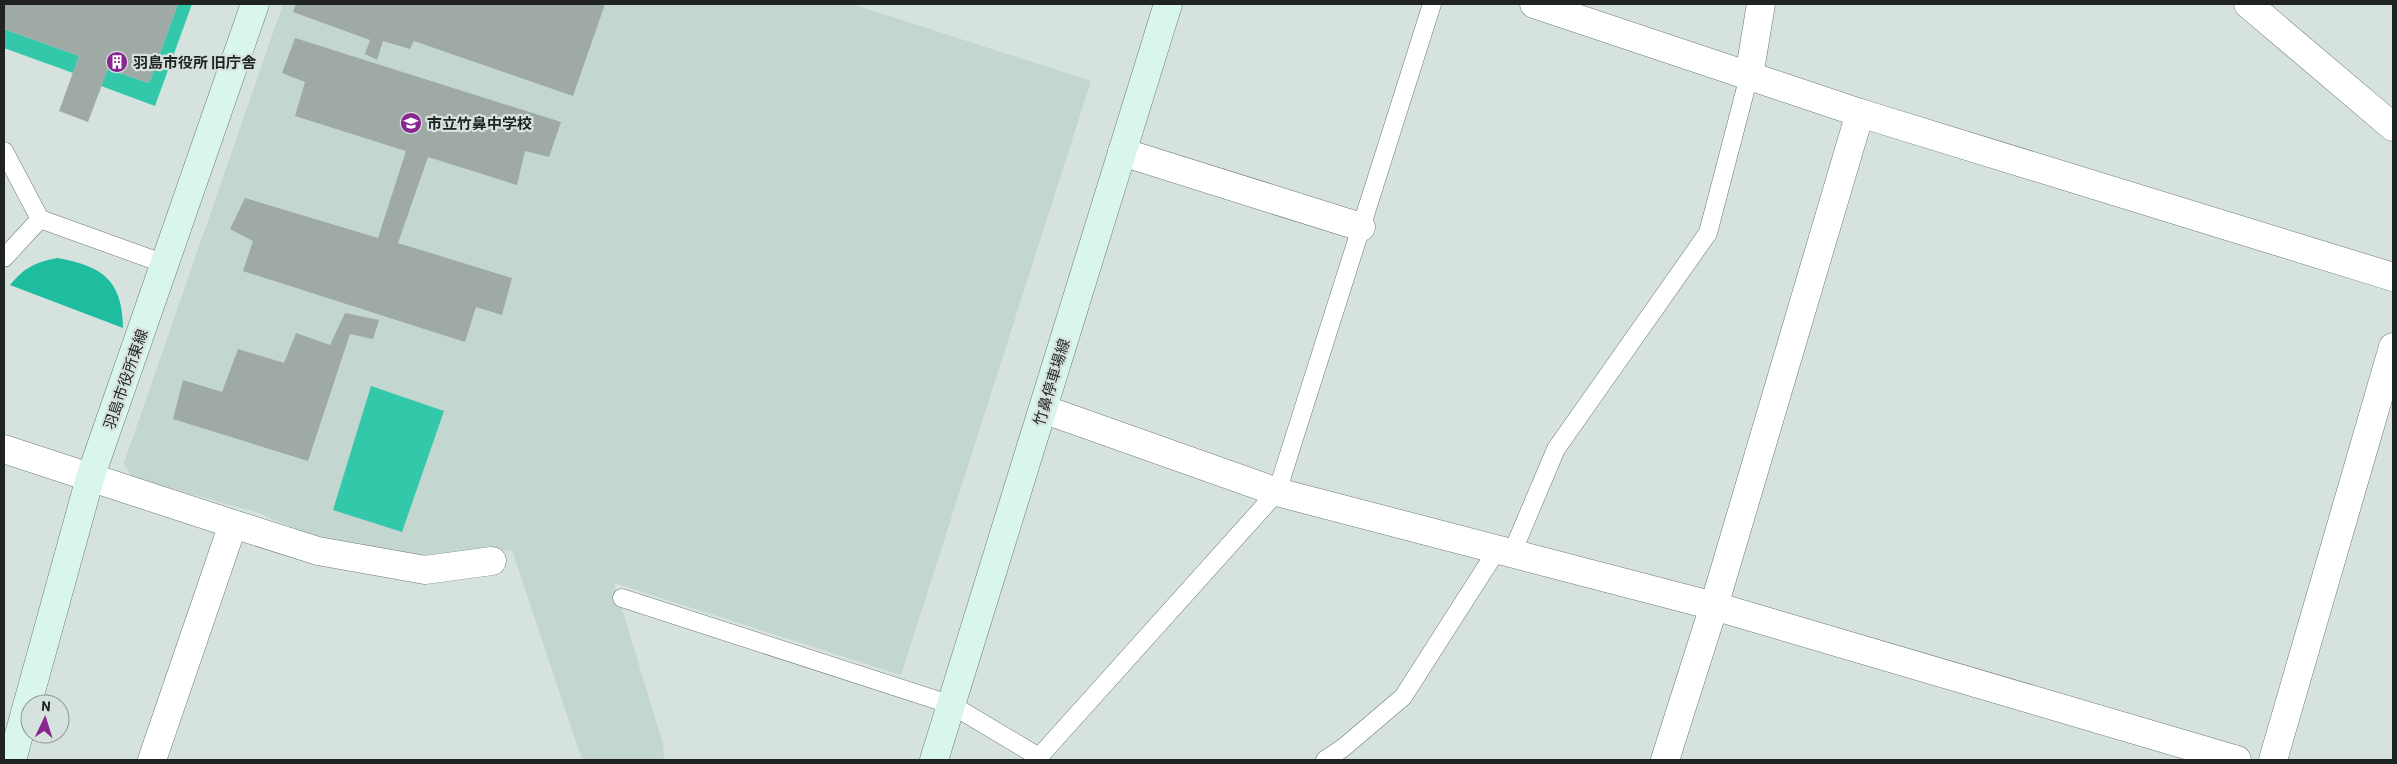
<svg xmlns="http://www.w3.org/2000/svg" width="2397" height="764" font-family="Barlow,'Noto Sans JP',sans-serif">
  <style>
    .built { fill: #c3d6d0 }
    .forest { fill: #1fbd9f }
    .water { fill: #32c8a9 }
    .building { fill: #9fa9a6 }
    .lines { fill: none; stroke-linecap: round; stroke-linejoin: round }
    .lane-casing { stroke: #6f7976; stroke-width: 19 }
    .street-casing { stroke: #6f7976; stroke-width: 29 }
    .secondary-casing { stroke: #6f7976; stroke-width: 29 }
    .lane { stroke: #fff; stroke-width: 18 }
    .street { stroke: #fff; stroke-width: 28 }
    .secondary { stroke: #d9f6ee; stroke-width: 28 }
    .labels { text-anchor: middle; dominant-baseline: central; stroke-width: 4.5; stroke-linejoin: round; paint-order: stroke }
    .poi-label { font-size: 15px; font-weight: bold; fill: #1f2322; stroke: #d6e2de; text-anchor: start }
    .street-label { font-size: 15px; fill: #1f2322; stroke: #d6e2de }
  </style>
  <rect width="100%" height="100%" fill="#d6e2de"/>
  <path class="built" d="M283,4H852L1091,81L901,675L614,583L663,744L664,760H582L512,550L423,561L316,537L256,512L132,478L124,463Z"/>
  <path class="forest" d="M57,258C102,266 122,279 123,328L10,285C25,267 34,263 57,258Z"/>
  <g class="water">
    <path d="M178,4H192L155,106L101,86L108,69L149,83Z"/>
    <path d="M4,29L79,56L73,73L4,48Z"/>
    <path d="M371,386L444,411L402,532L333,510Z"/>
  </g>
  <g class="building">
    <path d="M4,4H178L149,83L108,69L88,122L59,111L79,56L4,29Z"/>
    <path d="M296,4H605L573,96L414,41L410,49L383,41L377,60L365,54L370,40L293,12Z"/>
    <path d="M295,38L561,122L549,157L525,151L517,185L428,157L398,243L512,278L502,315L476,307L465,342L243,271L253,241L230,229L245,198L378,238L406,151L295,116L305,82L282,73Z"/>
    <path d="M345,313L379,320L373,339L350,334L308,461L173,419L183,380L222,392L238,349L284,363L296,333L330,345Z"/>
  </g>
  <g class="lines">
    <g class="lane-casing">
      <g id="lane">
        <path d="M4,151L40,219L165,264"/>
        <path d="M4,258L40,219"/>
        <path d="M1512,553L1556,449L1708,233L1749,76"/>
        <path d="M622,598L952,705L1039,757L1277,492L1432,4"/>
        <path d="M1325,760L1343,748L1403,697L1497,550"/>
      </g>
    </g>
    <g class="street-casing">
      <g id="street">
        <path d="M1534,4L1860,113L2393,277"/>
        <path d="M2248,4L2393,127"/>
        <path d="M1749,76L1761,4"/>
        <path d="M1122,152L1361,227"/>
        <path d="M1043,409L1277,492L1714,606L2237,760"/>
        <path d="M4,449L233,524L152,760"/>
        <path d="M233,524L318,551L425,570L492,561"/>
        <path d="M1665,760L1714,606L1860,113"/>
        <path d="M2273,760L2393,347"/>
      </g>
    </g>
    <g class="secondary-casing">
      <g id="secondary">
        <path d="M12,760L90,478L255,4"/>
        <path d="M934,760L1168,4"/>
      </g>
    </g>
    <use href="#lane" class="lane"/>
    <use href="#street" class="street"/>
    <use href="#secondary" class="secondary"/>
  </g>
  <defs>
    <g id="building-disc" transform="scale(1.125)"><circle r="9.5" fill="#892790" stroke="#d6e2de"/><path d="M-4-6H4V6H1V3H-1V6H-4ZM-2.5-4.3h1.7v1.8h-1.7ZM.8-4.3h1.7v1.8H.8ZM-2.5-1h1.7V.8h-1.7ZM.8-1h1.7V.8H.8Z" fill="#fff"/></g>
    <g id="school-disc" transform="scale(1.125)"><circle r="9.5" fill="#892790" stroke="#d6e2de"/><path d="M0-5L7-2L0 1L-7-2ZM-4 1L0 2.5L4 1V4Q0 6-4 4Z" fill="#fff"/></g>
  </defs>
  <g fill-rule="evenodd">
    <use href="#building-disc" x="117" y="62"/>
    <use href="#school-disc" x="411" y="123"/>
  </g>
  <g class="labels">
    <g class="poi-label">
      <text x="133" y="62">羽島市役所 旧庁舎</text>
      <text x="427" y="123">市立竹鼻中学校</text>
    </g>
    <g class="street-label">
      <text transform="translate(125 379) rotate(-71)">羽島市役所東線</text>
      <text transform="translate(1051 382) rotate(-73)">竹鼻停車場線</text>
    </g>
  </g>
  <rect width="2397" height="764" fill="none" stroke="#1f2322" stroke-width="10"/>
  <g transform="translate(45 719) rotate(4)"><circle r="24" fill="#d6e2de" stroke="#8d9693"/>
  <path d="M0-4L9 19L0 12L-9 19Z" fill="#892790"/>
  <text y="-8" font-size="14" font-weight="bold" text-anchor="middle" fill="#1f2322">N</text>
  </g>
</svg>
